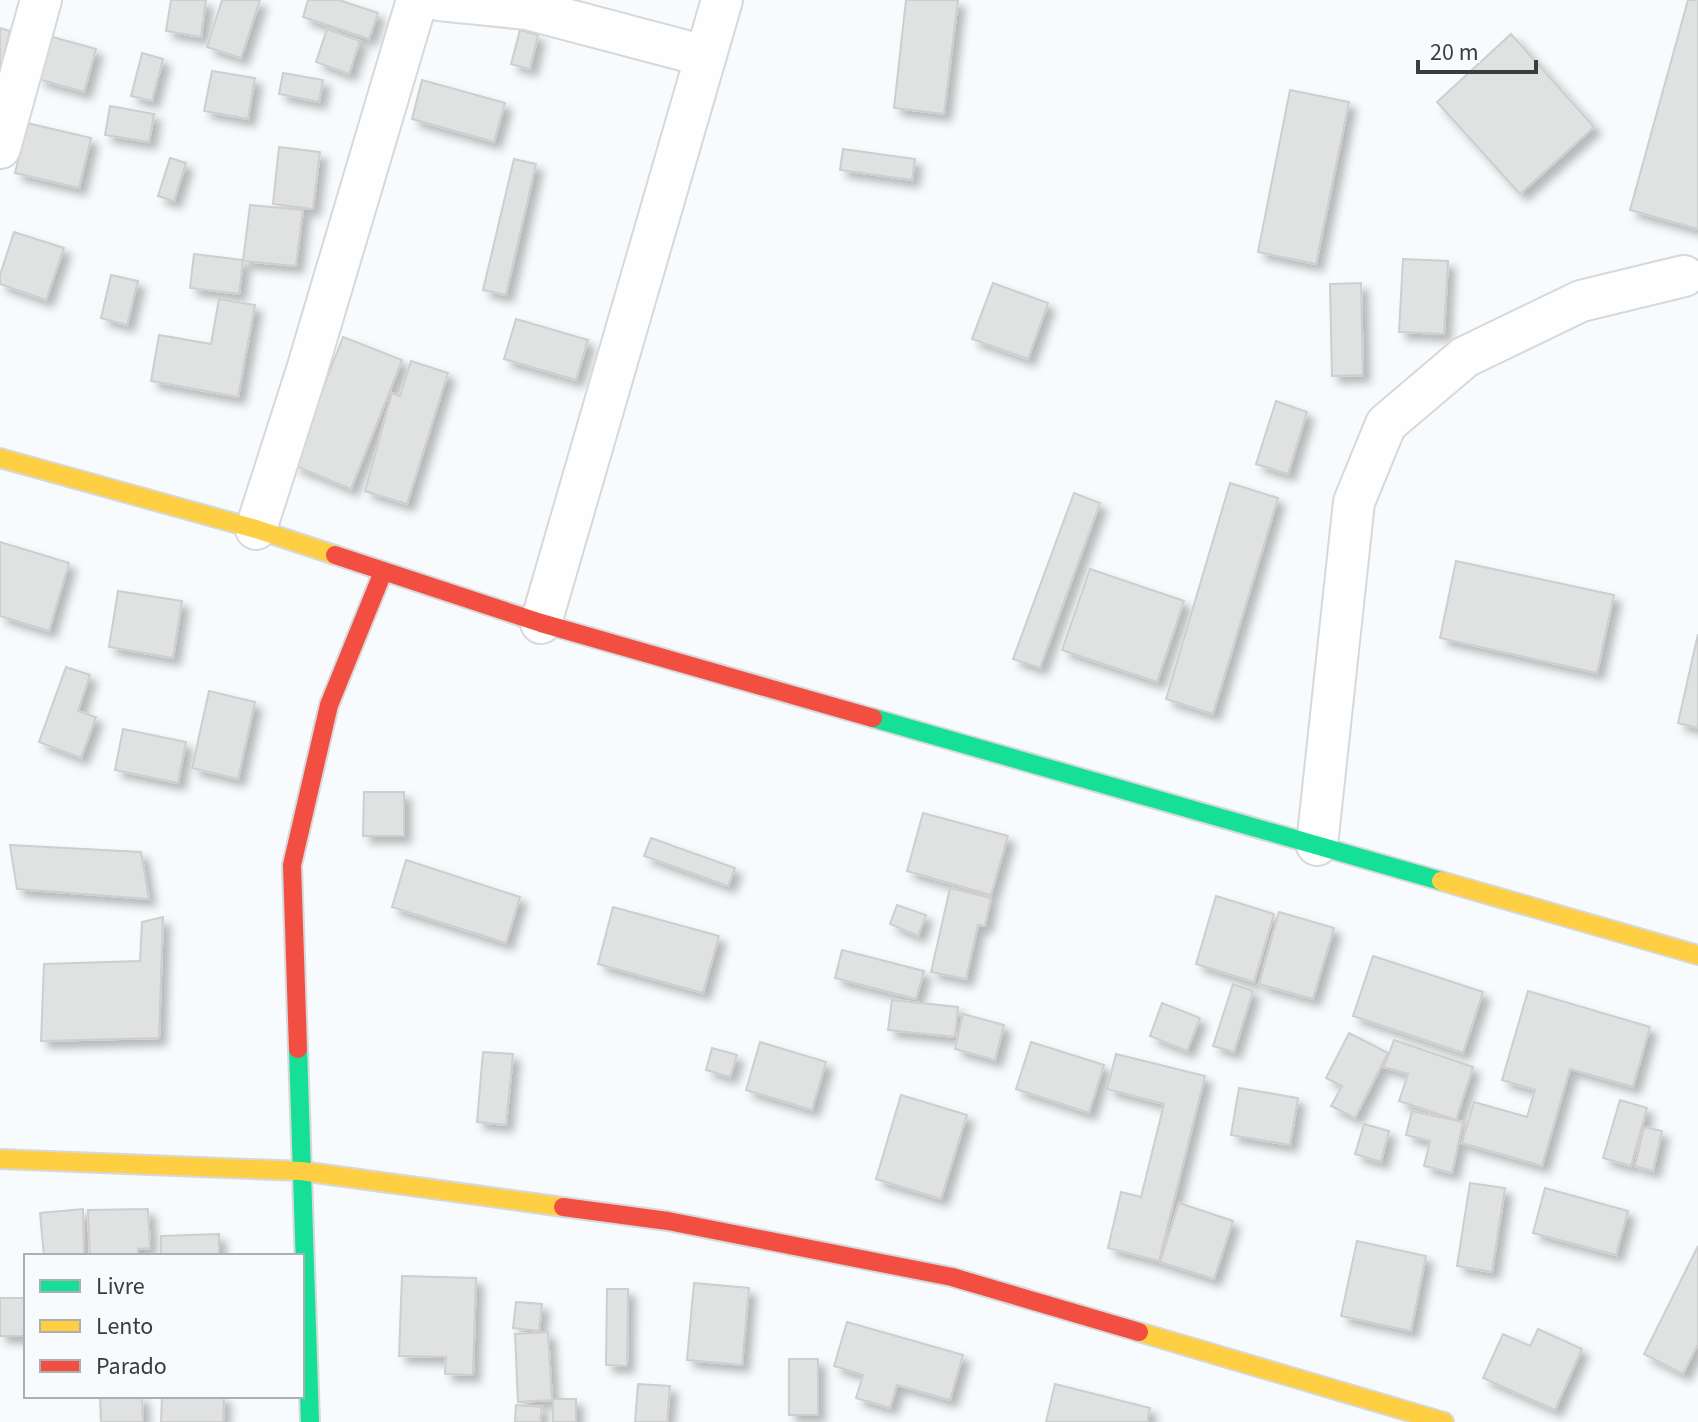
<svg xmlns="http://www.w3.org/2000/svg" width="1698" height="1422" font-family="'Source Sans 3',sans-serif">
  <style>
    .building { fill: #e0e1e1; stroke: #cececf; stroke-width: 2; filter: url(#shadow) }
    .lines { fill: none; stroke-linecap: round; stroke-linejoin: round }
    .street-casing { stroke: #d6d8da; stroke-width: 44 }
    .fast-casing { stroke: #d6d8da; stroke-width: 22 }
    .slow-casing { stroke: #d6d8da; stroke-width: 22 }
    .jam-casing { stroke: #d6d8da; stroke-width: 22 }
    .street { stroke: #fefeff; stroke-width: 40 }
    .fast { stroke: #16e098; stroke-width: 18 }
    .slow { stroke: #ffcf43; stroke-width: 18 }
    .jam { stroke: #f24e42; stroke-width: 18 }
  </style>
  <defs>
    <filter id="shadow"><feDropShadow dx="7" dy="7" stdDeviation="4" flood-color="#0004"/></filter>
  </defs>
  <rect width="100%" height="100%" fill="#f8fbfd"/>
  <g class="building">
    <path d="M171,0H206L201,37L166,31Z"/>
    <path d="M222,0H260L241,58L207,47Z"/>
    <path d="M308,0H339L378,13L369,39L303,17Z"/>
    <path d="M906,0H958L944,114L894,108Z"/>
    <path d="M1688,0H1698V229L1630,210Z"/>
    <path d="M0,28L10,31L0,73Z"/>
    <path d="M327,29L360,41L349,74L316,62Z"/>
    <path d="M520,30L538,35L530,69L511,64Z"/>
    <path d="M1511,34L1594,127L1520,194L1437,102Z"/>
    <path d="M49,36L96,49L84,92L38,79Z"/>
    <path d="M142,53L163,59L152,101L131,96Z"/>
    <path d="M212,71L255,78L248,119L204,111Z"/>
    <path d="M283,73L323,80L319,102L279,94Z"/>
    <path d="M422,80L505,103L494,142L412,119Z"/>
    <path d="M1290,90L1349,102L1316,264L1258,252Z"/>
    <path d="M110,106L154,114L149,142L105,135Z"/>
    <path d="M27,123L91,138L79,188L15,173Z"/>
    <path d="M279,147L320,152L313,209L273,204Z"/>
    <path d="M843,149L915,159L912,180L840,170Z"/>
    <path d="M170,158L186,163L174,201L158,196Z"/>
    <path d="M514,159L536,164L506,295L483,290Z"/>
    <path d="M250,205L303,210L296,266L243,261Z"/>
    <path d="M14,232L64,248L46,300L0,284V275Z"/>
    <path d="M194,254L243,260L239,294L190,288Z"/>
    <path d="M1403,259L1448,261L1444,334L1399,332Z"/>
    <path d="M111,275L138,281L127,325L101,318Z"/>
    <path d="M993,283L1048,303L1028,359L972,339Z"/>
    <path d="M1361,283L1363,375L1332,376L1330,284Z"/>
    <path d="M219,299L255,305L238,397L151,381L159,335L211,344Z"/>
    <path d="M516,319L588,340L576,380L504,359Z"/>
    <path d="M343,337L402,360L351,489L293,465Z"/>
    <path d="M411,361L448,373L407,504L365,491L392,393L400,396Z"/>
    <path d="M1276,401L1307,412L1288,474L1256,464Z"/>
    <path d="M1230,483L1278,498L1213,714L1166,699Z"/>
    <path d="M1074,493L1100,503L1040,668L1013,659Z"/>
    <path d="M0,542L69,563L49,631L0,616Z"/>
    <path d="M1456,561L1614,595L1597,673L1440,638Z"/>
    <path d="M1090,569L1184,601L1157,682L1062,650Z"/>
    <path d="M118,591L182,601L173,658L109,647Z"/>
    <path d="M1698,634V728L1678,723Z"/>
    <path d="M66,667L90,675L78,711L96,717L81,758L39,742Z"/>
    <path d="M209,691L255,702L238,779L192,768Z"/>
    <path d="M123,729L186,742L178,783L115,770Z"/>
    <path d="M364,792H404V836H363Z"/>
    <path d="M923,813L1008,836L991,895L907,871Z"/>
    <path d="M651,838L735,868L728,886L644,856Z"/>
    <path d="M10,845L141,852L149,899L17,889Z"/>
    <path d="M406,860L520,897L506,943L392,907Z"/>
    <path d="M950,888L991,898L985,926L978,925L966,979L931,972Z"/>
    <path d="M1216,896L1274,914L1254,982L1196,964Z"/>
    <path d="M897,905L926,915L918,936L890,924Z"/>
    <path d="M613,907L719,936L703,993L598,964Z"/>
    <path d="M1279,912L1334,928L1313,999L1259,984Z"/>
    <path d="M163,917L159,1038L41,1041L44,964L140,961L142,922Z"/>
    <path d="M842,950L924,971L916,999L835,978Z"/>
    <path d="M1373,956L1483,992L1463,1053L1353,1016Z"/>
    <path d="M1233,984L1253,991L1234,1052L1213,1046Z"/>
    <path d="M1528,991L1650,1027L1633,1087L1570,1069L1542,1166L1462,1143L1474,1102L1527,1117L1535,1090L1502,1080Z"/>
    <path d="M892,1000L958,1007L955,1037L888,1030Z"/>
    <path d="M1162,1003L1200,1018L1187,1051L1150,1036Z"/>
    <path d="M963,1014L1004,1025L995,1060L955,1049Z"/>
    <path d="M1349,1033L1388,1053L1355,1118L1331,1106L1342,1086L1326,1078Z"/>
    <path d="M1394,1040L1473,1067L1456,1120L1399,1101L1408,1074L1384,1067Z"/>
    <path d="M760,1042L826,1062L812,1110L746,1090Z"/>
    <path d="M1031,1042L1104,1065L1089,1113L1016,1089Z"/>
    <path d="M712,1048L737,1055L730,1077L706,1070Z"/>
    <path d="M483,1052L513,1054L506,1125L477,1122Z"/>
    <path d="M1116,1054L1205,1076L1159,1261L1108,1248L1121,1192L1141,1197L1164,1104L1107,1089Z"/>
    <path d="M1239,1088L1298,1098L1290,1145L1231,1135Z"/>
    <path d="M901,1095L967,1115L941,1199L876,1179Z"/>
    <path d="M1620,1100L1647,1108L1631,1166L1603,1158Z"/>
    <path d="M1412,1111L1463,1122L1452,1173L1424,1166L1430,1141L1406,1135Z"/>
    <path d="M1364,1124L1389,1131L1381,1162L1355,1154Z"/>
    <path d="M1644,1127L1662,1131L1653,1171L1635,1166Z"/>
    <path d="M1470,1183L1505,1188L1492,1272L1457,1266Z"/>
    <path d="M1545,1188L1628,1211L1616,1255L1533,1233Z"/>
    <path d="M1179,1203L1233,1221L1214,1279L1160,1262Z"/>
    <path d="M83,1209L84,1256H44L40,1213Z"/>
    <path d="M148,1209L150,1248L138,1249V1256H90L88,1210Z"/>
    <path d="M219,1234V1256H161V1236Z"/>
    <path d="M1357,1241L1426,1256L1411,1331L1341,1316Z"/>
    <path d="M1698,1246V1344L1683,1374L1644,1354Z"/>
    <path d="M402,1276L476,1278L473,1375L445,1374L446,1357L399,1356Z"/>
    <path d="M694,1283L749,1288L742,1365L687,1360Z"/>
    <path d="M607,1289H628L627,1366L606,1365Z"/>
    <rect x="0" y="1298" width="26" height="38"/>
    <path d="M516,1302L542,1304L539,1331L513,1328Z"/>
    <path d="M847,1322L963,1355L950,1400L897,1385L890,1408L856,1398L863,1375L834,1366Z"/>
    <path d="M1538,1329L1582,1349L1555,1410L1483,1378L1503,1334L1530,1346Z"/>
    <path d="M548,1332L552,1400L518,1402L515,1334Z"/>
    <rect x="789" y="1359" width="29" height="56"/>
    <path d="M638,1384L670,1386L667,1422H635Z"/>
    <path d="M1055,1384L1150,1408L1147,1422H1046Z"/>
    <path d="M100,1396H142L143,1422H101Z"/>
    <path d="M162,1396H224L223,1422H161Z"/>
    <rect x="553" y="1399" width="23" height="23"/>
    <path d="M516,1405L542,1407L540,1422H515Z"/>
  </g>
  <g class="lines">
    <g class="street-casing">
      <g id="street">
        <path d="M439,0L527,9L705,56"/>
        <path d="M0,148L41,0"/>
        <path d="M256,529L307,370L417,0"/>
        <path d="M541,623L722,0"/>
        <path d="M1317,845L1354,502L1386,424L1465,357L1581,301L1684,276"/>
      </g>
    </g>
    <g class="fast-casing">
      <g id="fast">
        <path d="M873,718L1441,881"/>
        <path d="M298,1049L310,1422"/>
      </g>
    </g>
    <g class="slow-casing">
      <g id="slow">
        <path d="M0,458L256,529L335,555"/>
        <path d="M1441,881L1698,955"/>
        <path d="M0,1159L301,1171L563,1207"/>
        <path d="M1139,1332L1444,1422"/>
      </g>
    </g>
    <g class="jam-casing">
      <g id="jam">
        <path d="M335,555L541,623L873,718"/>
        <path d="M298,1049L292,865L329,705L383,572"/>
        <path d="M563,1207L668,1221L952,1277L1139,1332"/>
      </g>
    </g>
    <use href="#street" class="street"/>
    <use href="#fast" class="fast"/>
    <use href="#slow" class="slow"/>
    <use href="#jam" class="jam"/>
  </g>
  <rect x="24" y="1254" width="280" height="144" fill="#f7fbfe" stroke="#acafb1" stroke-width="2"/>
  <rect x="40" y="1280" width="40" height="12" fill="#16e098" stroke="#acafb1" stroke-width="2"/>
  <text x="96" y="1294" font-size="24" fill="#3b3c3e">Livre</text>
  <rect x="40" y="1320" width="40" height="12" fill="#ffcf43" stroke="#acafb1" stroke-width="2"/>
  <text x="96" y="1334" font-size="24" fill="#3b3c3e">Lento</text>
  <rect x="40" y="1360" width="40" height="12" fill="#f24e42" stroke="#acafb1" stroke-width="2"/>
  <text x="96" y="1374" font-size="24" fill="#3b3c3e">Parado</text>
  <path d="M1418 60v12h118v-12" fill="none" stroke="#3b3c3e" stroke-width="4"/>
  <text x="1430" y="60" font-size="24" fill="#3b3c3e" stroke="#f7fbfe" stroke-width="6" paint-order="stroke">20 m</text>
</svg>
